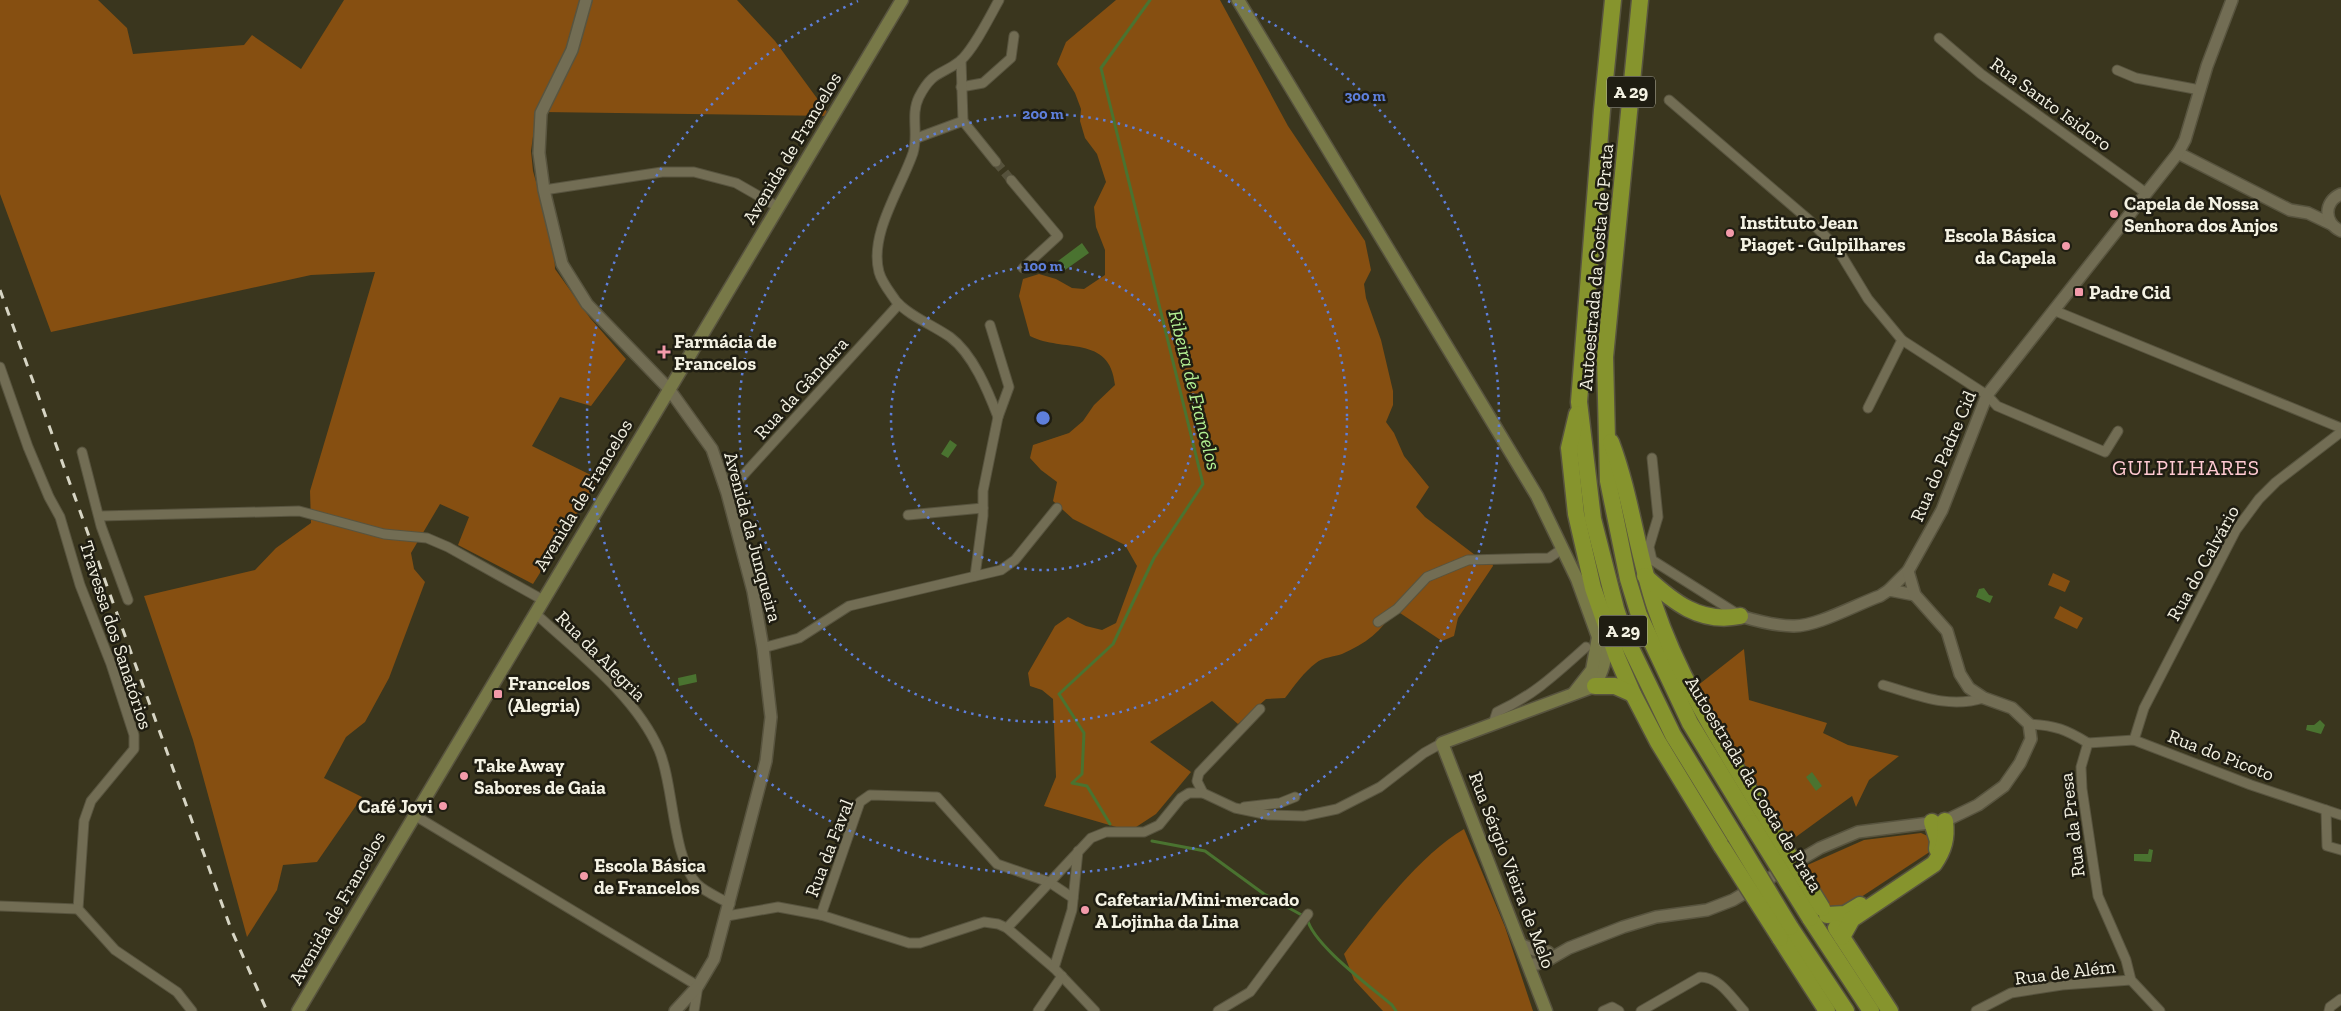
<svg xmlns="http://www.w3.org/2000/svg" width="2341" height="1011" font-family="'Zilla Slab',serif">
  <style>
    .green { fill: #864f11 }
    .water { fill: #4a7330 }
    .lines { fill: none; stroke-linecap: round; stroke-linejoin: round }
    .stream { stroke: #4a7330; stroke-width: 3 }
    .minor-tunnel { stroke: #56523c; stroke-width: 9; stroke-dasharray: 9 4.5; stroke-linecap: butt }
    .minor-casing { stroke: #58543f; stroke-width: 11 }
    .tertiary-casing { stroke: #58543f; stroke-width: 14 }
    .secondary-casing { stroke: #58543f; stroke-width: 15 }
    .motorway-casing { stroke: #58543f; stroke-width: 19 }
    .minor { stroke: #726d54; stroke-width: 9 }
    .tertiary { stroke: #726d54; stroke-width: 11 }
    .secondary { stroke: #787948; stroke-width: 12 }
    .motorway { stroke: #86942d; stroke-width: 16 }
    .rail { stroke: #d7d5c4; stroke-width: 3; stroke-dasharray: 9 9; stroke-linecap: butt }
    .motorway-bridge-casing { stroke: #58543f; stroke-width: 19; stroke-linecap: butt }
    .motorway-bridge { stroke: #86942d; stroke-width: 16 }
    .ring { fill: none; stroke: #5e7fdb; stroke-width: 2.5; stroke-dasharray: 2.5 5 }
    .poi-dot { fill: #f39aaa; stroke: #1f1d12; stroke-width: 2 }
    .labels { text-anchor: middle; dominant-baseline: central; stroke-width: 5; stroke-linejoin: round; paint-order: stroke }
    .shield { fill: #1f1d12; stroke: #b4b2a4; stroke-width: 1 }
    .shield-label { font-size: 18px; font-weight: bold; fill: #f4f2e3 }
    .street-label { font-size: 19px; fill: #f4f2e3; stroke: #1f1d12 }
    .poi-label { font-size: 19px; font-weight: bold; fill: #f4f2e3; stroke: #1f1d12; text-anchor: start }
    .water-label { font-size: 20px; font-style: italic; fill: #b4f193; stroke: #1f1d12 }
    .quarter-label { font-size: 21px; letter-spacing: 1px; fill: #ffcad2; stroke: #1f1d12 }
    .centre { fill: #5e7fdb; stroke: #1f1d12; stroke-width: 2.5 }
    .ring-label { font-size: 15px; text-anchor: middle; font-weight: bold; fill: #5e7fdb; stroke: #1f1d12; stroke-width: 5; stroke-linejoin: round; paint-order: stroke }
  </style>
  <rect width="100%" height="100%" fill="#3a361e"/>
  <g class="green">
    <path d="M0,0H98L127,28L133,54L244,45L252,35L301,69L344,0H737L775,41L830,116L543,112L534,129L531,151L533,171L554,246L555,269L590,318L626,359L591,406L560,397L532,446L599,479L533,584L458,545L469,517L440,504L411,553L414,569L425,582L389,678L365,722L346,737L324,778L362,797L317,862L283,865L277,890L247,937L193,740L144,596L255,570L276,548L311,523L310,491L375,272L311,275L51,332L0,194Z"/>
    <path d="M1116,0H1220L1288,126L1365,241L1371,270L1364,284L1366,298L1381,340L1393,391V405L1386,422L1394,433L1404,456L1429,487L1416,507L1425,517L1475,555L1491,557L1493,566L1458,618L1454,636L1442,641L1394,609C1383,631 1365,644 1342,654C1334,657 1323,657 1316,663C1304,672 1295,685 1285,698L1266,699L1238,724L1212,701L1150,742L1191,772L1156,814L1130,831L1044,806L1056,777L1053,699L1042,690L1030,686L1028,673L1055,626L1068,617L1086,626L1102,630L1116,623L1137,566L1125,545L1073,519L1053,501L1057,482L1041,470L1030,458L1033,445L1069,433L1083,421L1094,405L1115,385C1110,334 1063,353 1030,336L1019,296L1023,279L1039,274L1056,279L1072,288L1084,289L1105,275V250L1096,227L1094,207L1106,182L1097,154L1085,138L1080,121L1081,109L1075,93L1057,64L1066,42Z"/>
    <path d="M2053,573L2070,581L2065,592L2048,585Z"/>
    <path d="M2060,606L2083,618L2077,629L2054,618Z"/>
    <path d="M1744,649L1749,700L1827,723L1823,733L1848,745L1899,756L1869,780L1856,807L1852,796L1789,842L1717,726L1697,686Z"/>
    <path d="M1464,829L1505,927L1533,1011H1383L1354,980L1344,954C1373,916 1422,853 1464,829Z"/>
    <path d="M1921,833L1930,837V851L1928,853L1849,905L1834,908L1828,905L1803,867L1864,840Z"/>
  </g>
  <g class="water">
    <path d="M1082,243L1089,253L1065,270L1058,261Z"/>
    <path d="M950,440L957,445L948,458L941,454Z"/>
    <path d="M1984,588L1989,595L1993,596L1990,603L1976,597L1979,589Z"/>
    <path d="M696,674L697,682L679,686L678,678Z"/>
    <path d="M2320,720L2325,725L2321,734L2306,730L2307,725H2314Z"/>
    <path d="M1812,772L1822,786L1816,791L1806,777Z"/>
    <path d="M2149,849L2153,850L2151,862L2134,861V854H2148Z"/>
  </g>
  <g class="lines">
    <g class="stream">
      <path d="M1110,824L1087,786L1072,783L1082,774L1084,733L1059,694L1113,644L1154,558L1203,484L1101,68L1150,0"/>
      <path d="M1152,841L1205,851L1264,894L1307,918C1312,944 1371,987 1392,1005L1396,1011"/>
    </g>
    <path class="minor-tunnel" d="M996,162L1011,180"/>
    <g class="minor-casing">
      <g id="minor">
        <path d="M1939,38L1981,74L2146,193"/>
        <path d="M2117,70L2136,78L2200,90"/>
        <path d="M961,87L983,83L1011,58L1014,36"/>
        <path d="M1669,100L1809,220L1837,248L1868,299L1902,340L1987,395L1997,406L2105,452L2118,431"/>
        <path d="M963,121L996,162"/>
        <path d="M917,138L963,121L961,60"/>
        <path d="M1011,180L1058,236L1023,268"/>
        <path d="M544,190L662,172H694L736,183L778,207"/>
        <path d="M2053,310L2341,428"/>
        <path d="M0,367L28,447L49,497L60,517L80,585L111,664L134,735V749L91,801L84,821L78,909L115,950L177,992L192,1011"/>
        <path d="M1868,408L1902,340"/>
        <path d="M998,417C988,391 973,354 950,337C933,325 909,316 896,301C890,292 882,283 879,272C869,234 901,188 913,153C919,134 910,115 919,97C933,70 941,76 960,61C974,49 990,16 999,0"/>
        <path d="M82,452L101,526L128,600"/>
        <path d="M1652,458L1658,517L1649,547L1652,560L1739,615"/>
        <path d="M727,493L899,304"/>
        <path d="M908,515L983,508"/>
        <path d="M100,516L299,511L384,534L427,538L448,547L543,600"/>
        <path d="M975,576L983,516V491L998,417L1009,387L990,325"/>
        <path d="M535,613C577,652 636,696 659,750C674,785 672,857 697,884C705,892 720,898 730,904"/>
        <path d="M1378,622L1397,609L1427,577L1468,560L1549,558L1562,549"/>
        <path d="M763,648L799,638L849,606L1001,570L1015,560L1057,508"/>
        <path d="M1883,685C1918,695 1947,709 1984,698"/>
        <path d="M1493,724L1497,712C1533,696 1557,673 1586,647"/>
        <path d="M2029,724C2055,725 2067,730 2088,743"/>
        <path d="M2134,740L2144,708L2236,530L2259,499L2276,482L2341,432"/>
        <path d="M2088,743L2081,767L2082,789L2098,896L2126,960L2131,980L2160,1011"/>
        <path d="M2088,743L2134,740L2251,785L2341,815"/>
        <path d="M1203,793L1197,781L1199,773L1260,709"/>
        <path d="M1244,807L1280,803L1295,797"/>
        <path d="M2326,810L2327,846L2341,850"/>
        <path d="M414,815L698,986L694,1011"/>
        <path d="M0,906L78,909"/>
        <path d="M821,915L860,802L870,795L937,797L997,864L1049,882L1073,898"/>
        <path d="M727,916L778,907L821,915L909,943H920L984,922L998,924L1007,928L1054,968L1095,1011"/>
        <path d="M1007,928L1091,838L1106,832H1144L1159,825L1181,798L1189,793H1203L1235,808L1269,815L1304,816L1337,809L1380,787L1424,753L1442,743"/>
        <path d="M1054,968L1072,910L1078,851"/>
        <path d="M1038,1011L1062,976"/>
        <path d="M1218,1011L1250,992L1308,914"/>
        <path d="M1603,1011L1612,1007L1619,1011"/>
        <path d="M1641,1011L1700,977C1720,977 1731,997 1744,1011"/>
        <path d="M1976,1011L2011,993L2062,985L2131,980"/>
        <path d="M2329,1011L2330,1007L2341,999"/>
      </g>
    </g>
    <g class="tertiary-casing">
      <g id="tertiary">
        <path d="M586,0L572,50L541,113L539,153L544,190L562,264L587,304L669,389L712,449L727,493L753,591L763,648L771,717L766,761L714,959L698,986L675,1011"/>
        <path d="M2178,153L2290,210L2308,213L2331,224"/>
        <path d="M2341,194C2323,202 2324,223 2341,231"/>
        <path d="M1889,590L1915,595"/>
        <path d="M1740,616C1757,621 1775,626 1793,626C1816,627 1857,604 1880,596L1889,590L1908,571L1942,510L1987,395L2178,153L2185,140L2207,66L2232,0"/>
        <path d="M1520,944L1534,950L1548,952"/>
        <path d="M1528,964H1537L1550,959L1569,948L1623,927L1656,917L1707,910L1733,900L1820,848L1858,832L1945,821L1978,805L2004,786L2020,763L2031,739L2029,724L2012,708L1984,698L1969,688L1960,674L1947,631L1915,595L1908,571"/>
      </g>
    </g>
    <g class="secondary-casing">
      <g id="secondary">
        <path d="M1238,0L1537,496L1577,579L1598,637C1611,653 1603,669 1595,686L1442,743L1546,1011"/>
        <path d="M1574,693L1592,670L1598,637"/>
        <path d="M298,1011L902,0"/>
      </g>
    </g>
    <g class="motorway-casing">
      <g id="motorway">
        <path d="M1613,0L1602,110L1579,402L1593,519L1616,609L1625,636L1673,735L1735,836"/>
        <path d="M1640,0L1605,357L1608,481L1628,579L1639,615L1690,723L1751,823"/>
        <path d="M1577,414L1569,448L1576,514L1593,588L1617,657L1633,694L1658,742L1722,847"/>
        <path d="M1611,442C1631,495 1637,553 1655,607C1680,682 1725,749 1765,816"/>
        <path d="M1645,576C1673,602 1700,624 1740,616"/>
        <path d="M1595,686H1615L1633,694"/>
        <path d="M1932,822L1938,841L1937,849"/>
        <path d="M1827,915L1845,914L1860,905"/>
        <path d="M1810,918L1871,1011"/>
        <path d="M1790,927L1846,1011"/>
        <path d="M1836,928L1890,1011"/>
        <path d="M1842,937L1852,919L1934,864C1944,850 1947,838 1945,821"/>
        <path d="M1780,938L1827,1011"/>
      </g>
    </g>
    <use href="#minor" class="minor"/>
    <use href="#tertiary" class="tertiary"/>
    <use href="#secondary" class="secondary"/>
    <use href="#motorway" class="motorway"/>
    <path class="rail" d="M0,290L231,929L267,1011"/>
    <g class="motorway-bridge-casing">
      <g id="motorway-bridge">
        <path d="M1765,816L1822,908"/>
        <path d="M1751,823L1810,918"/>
        <path d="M1735,836L1790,927"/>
        <path d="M1722,847L1780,938"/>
      </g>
    </g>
    <use href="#motorway-bridge" class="motorway-bridge"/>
  </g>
  <g class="ring">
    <circle cx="1043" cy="418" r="152"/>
    <circle cx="1043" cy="418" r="304"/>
    <path d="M1228 1A456 456 0 1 1 858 1"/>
  </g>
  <g class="poi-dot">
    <circle cx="2114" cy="214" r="5"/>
    <circle cx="1730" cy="233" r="5"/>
    <circle cx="2066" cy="246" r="5"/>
    <rect x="2074" y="287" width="10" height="10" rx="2.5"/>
    <path d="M661.5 344.5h5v5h5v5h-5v5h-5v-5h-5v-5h5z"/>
    <rect x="493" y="689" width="10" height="10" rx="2.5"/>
    <circle cx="464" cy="776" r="5"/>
    <circle cx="443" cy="806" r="5"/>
    <circle cx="584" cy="876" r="5"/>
    <circle cx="1085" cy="910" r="5"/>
  </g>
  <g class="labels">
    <g class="shield">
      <rect x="1607" y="76.5" width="48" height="31" rx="4"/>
      <rect x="1599" y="615.5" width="48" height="31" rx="4"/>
    </g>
    <g class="shield-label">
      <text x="1631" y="92">A 29</text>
      <text x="1623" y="631">A 29</text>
    </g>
    <g class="street-label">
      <text transform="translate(2051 104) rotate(36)">Rua Santo Isidoro</text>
      <text transform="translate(792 148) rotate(-59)">Avenida de Francelos</text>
      <text transform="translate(1596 267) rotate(-85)">Autoestrada da Costa de Prata</text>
      <text transform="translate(801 388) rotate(-48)">Rua da Gândara</text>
      <text transform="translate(1943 456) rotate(-67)">Rua do Padre Cid</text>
      <text transform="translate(583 495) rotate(-59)">Avenida de Francelos</text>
      <text transform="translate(753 537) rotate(75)">Avenida da Junqueira</text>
      <text transform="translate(2203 563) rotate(-61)">Rua do Calvário</text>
      <text transform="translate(116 635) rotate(72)">Travessa dos Sanatórios</text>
      <text transform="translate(601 656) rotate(45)">Rua da Alegria</text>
      <text transform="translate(2221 755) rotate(21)">Rua do Picoto</text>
      <text transform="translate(1754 784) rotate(59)">Autoestrada da Costa de Prata</text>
      <text transform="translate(2072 825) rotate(-97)">Rua da Presa</text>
      <text transform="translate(829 848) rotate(-69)">Rua da Faval</text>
      <text transform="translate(1512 870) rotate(69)">Rua Sérgio Vieira de Melo</text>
      <text transform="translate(337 908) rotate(-60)">Avenida de Francelos</text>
      <text transform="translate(2065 972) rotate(-7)">Rua de Além</text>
    </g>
    <g class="poi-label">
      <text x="2124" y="203">Capela de Nossa<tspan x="2124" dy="22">Senhora dos Anjos</tspan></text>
      <text x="1740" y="222">Instituto Jean<tspan x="1740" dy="22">Piaget - Gulpilhares</tspan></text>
      <text x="2056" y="235" text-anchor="end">Escola Básica<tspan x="2056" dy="22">da Capela</tspan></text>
      <text x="2089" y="292">Padre Cid</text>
      <text x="674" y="341">Farmácia de<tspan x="674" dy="22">Francelos</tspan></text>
      <text x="508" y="683">Francelos<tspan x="508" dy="22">(Alegria)</tspan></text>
      <text x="474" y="765">Take Away<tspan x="474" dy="22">Sabores de Gaia</tspan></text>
      <text x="433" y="806" text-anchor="end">Café Jovi</text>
      <text x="594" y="865">Escola Básica<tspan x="594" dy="22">de Francelos</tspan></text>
      <text x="1095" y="899">Cafetaria/Mini-mercado<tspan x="1095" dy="22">A Lojinha da Lina</tspan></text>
    </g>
    <g class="water-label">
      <text transform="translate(1195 390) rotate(76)">Ribeira de Francelos</text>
    </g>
    <g class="quarter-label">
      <text x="2186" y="467">GULPILHARES</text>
    </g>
  </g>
  <circle cx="1043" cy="418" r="8" class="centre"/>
  <g class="ring-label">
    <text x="1365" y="101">300 m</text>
    <text x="1043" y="119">200 m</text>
    <text x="1043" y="271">100 m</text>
  </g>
</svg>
